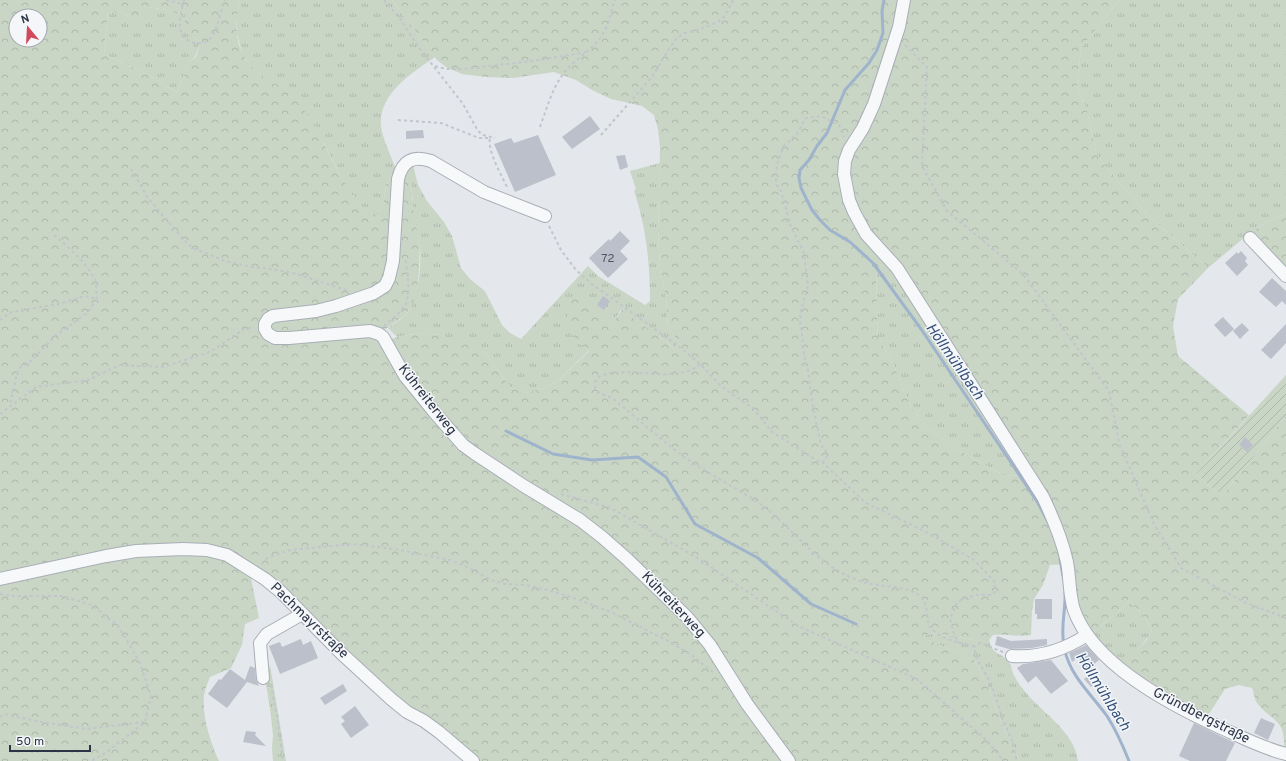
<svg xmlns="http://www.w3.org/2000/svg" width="1286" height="761" font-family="Overpass,sans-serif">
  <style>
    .grass { fill: url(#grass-tufts) }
    .forest { fill: url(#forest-crowns); fill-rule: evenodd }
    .garden { fill: url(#garden-furrows) }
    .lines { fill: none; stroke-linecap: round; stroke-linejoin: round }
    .stream { stroke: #9fb4cc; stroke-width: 3 }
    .building { fill: #bbc0ca }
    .minor-casing { stroke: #a9aeb7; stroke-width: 14 }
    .path { stroke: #c2c5cb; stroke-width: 2; stroke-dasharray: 3 3; stroke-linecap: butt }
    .minor { stroke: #f7f8fa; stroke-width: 12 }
    .labels { text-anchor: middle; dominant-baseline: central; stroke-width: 3; stroke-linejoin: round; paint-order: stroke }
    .number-label { font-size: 12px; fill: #4f5766 }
    .street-label { font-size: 14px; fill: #2b3445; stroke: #f4f6f9 }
    .water-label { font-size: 15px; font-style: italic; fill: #34527a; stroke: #f4f6f9 }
  </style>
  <defs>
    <pattern id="grass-tufts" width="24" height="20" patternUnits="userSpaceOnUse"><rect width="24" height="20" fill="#c9d6c5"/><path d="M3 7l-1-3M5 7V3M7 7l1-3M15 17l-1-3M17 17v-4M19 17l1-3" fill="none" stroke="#adb8ab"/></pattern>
    <pattern id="forest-crowns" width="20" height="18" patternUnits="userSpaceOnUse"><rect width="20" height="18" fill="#c9d6c5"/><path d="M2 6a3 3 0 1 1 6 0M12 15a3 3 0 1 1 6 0" fill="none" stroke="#adb8ab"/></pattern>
    <pattern id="garden-furrows" width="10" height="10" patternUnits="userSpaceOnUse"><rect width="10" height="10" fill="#c9d6c5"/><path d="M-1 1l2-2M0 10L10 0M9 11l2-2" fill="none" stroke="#adb8ab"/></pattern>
  </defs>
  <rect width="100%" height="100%" fill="#e4e7ec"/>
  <g class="grass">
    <path d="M240,0H392L435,57C410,74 374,97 382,132C385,145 392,157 396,170L386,186L383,205L373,220L368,219L359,203L341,177L324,143L281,87L266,79L252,68L242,53L237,34V14Z"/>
    <path d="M1119,0H1286V213L1264,224L1251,232L1208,268L1149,216L1121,185L1097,155L1087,111L1077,85L1081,48Z"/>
    <path d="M142,6L167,10L176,13L182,12L185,14L194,39L201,41L195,57L189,62L177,93L147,74L104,54L108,12L122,13L135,19L139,18L141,15L140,7Z"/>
    <path d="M660,163L658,231L660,269L666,298L668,327L678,341L674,348L621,310L613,322L578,342L589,350L559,380L544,388L525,393L510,387L486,353L441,335L419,333L397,337L388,328C397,322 408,315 412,305C420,287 421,263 420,244C419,235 415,226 414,217C412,205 415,180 403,173L413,165L418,185L427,201L444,222L452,236L461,268L470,279L485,291L502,325L510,333L521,339L588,266L598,276L645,305L650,301C650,263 646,226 634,191L636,189L630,171Z"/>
    <path d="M894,256L1034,475L1005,476L951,446L927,427L911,408L892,361L878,337L876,271Z"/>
    <path d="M1129,601L1143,615L1152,631C1144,645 1132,653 1125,667L1091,634L1118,612Z"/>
    <path d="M937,633L973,640H989C992,655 1001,652 1009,662C1011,665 1011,669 1013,673C1015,678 1019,684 1023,689C1040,712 1074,730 1078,761H1020L1002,724L986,681L974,660L918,636Z"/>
    <path d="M270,665L286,761H273L272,748L273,735L270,709L266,683Z"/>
  </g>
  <g class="forest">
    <path d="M0,0H240C236,17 234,38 243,54C256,80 279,80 295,99C315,121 326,149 340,175C346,185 354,193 359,203C363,208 365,214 368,219L373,220L383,205L386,186L396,170L406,174L410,181L412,193L414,216L420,243L419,271L417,292L412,306L404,316L376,336L383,342L397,337L419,333L441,335L469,345L486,353L510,387L525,393L544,388L559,380L589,351L578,342L570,333L567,318L569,305L576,294L613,322L622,310L674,348L678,341L668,327L666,298L660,269L658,231L660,148L658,129L654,115L642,106L611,99L592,90L576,80L554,72L513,78L486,77L462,74L446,67L437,60L392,0H1119L1081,48L1077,85L1087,111L1097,155L1121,185L1149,216L1208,268L1178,299L1173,326L1178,356L1249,415L1196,474L1222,496L1286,416V749H1284C1286,719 1272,722 1257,703C1254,699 1254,692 1252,688L1239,685L1225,689L1207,717L1186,707L1125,667L1129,658L1146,641L1152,631L1143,615L1129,601L1118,612L1091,634L1082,619L1069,564L1050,565L1043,585L1034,599L1032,611L1031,635C1018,637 1006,634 993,635L989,640H973L937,633L919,636L974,660L986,681L1002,724L1020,761H480L445,730L402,703L378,682L306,610L287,590L268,574L254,566L250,573L259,618L245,624L242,645L231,668L210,677C208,682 205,689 204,695C202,717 210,741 219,761H0ZM142,6L167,10L176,13L182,12L185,14C185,30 184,37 201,41L196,57L189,62L177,93L147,74L104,54L108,12L122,13L135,19L139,18L141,15L140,7ZM16,16H40V40H16ZM894,256L1034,475L1005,476L951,446L927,427L911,408L892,361L878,337L876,271Z"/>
    <path d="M1286,213V269L1251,232L1264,224Z"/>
  </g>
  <path class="garden" d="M1286,375V416L1222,496L1196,474Z"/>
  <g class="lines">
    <g class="stream">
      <path d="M884,0L882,11L883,33L877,50L869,63L845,90L827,133L817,146L809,160L800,170L799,178L801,188L812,210L820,220L830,230L850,242L873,263L921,329L1012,464L1038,503L1047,520"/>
      <path d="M506,431L553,454L592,460L638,457L666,477L695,524L758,558L811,604L856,624"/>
      <path d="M1060,559L1063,576"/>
      <path d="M1064,645C1060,628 1066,610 1065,593"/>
      <path d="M1065,651C1071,677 1092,695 1107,716C1116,730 1123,746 1129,761"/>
    </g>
  </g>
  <g class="building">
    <path d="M590,116L600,129L572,149L562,137Z"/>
    <path d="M423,130L424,138L406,139V131Z"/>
    <path d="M538,135L556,175L515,192L494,144L511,138L514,143Z"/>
    <path d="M625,155L628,167L620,170L616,156Z"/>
    <path d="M620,231L630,241L620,251L628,259L608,278L589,258L609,239L610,241Z"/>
    <path d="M1241,251L1247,258L1245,261L1248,265L1237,276L1225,263L1237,252L1238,254Z"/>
    <path d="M1272,278L1286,291V305L1282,301L1276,307L1259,292Z"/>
    <path d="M603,296L610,301L604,310L597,305Z"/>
    <path d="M1223,317L1234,329L1225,337L1214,325Z"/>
    <path d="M1242,323L1249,330L1240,339L1233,331Z"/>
    <path d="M1286,324V343L1271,359L1261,350Z"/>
    <path d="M1245,437L1253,445L1247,452L1239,445Z"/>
    <path d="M1035,599H1052V619H1037V614H1035Z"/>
    <path d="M997,636L1011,641L1047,639V645L1032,648L1009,649L995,645Z"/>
    <path d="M301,639L303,645L311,641L318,658L280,674L269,646L280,642L282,647Z"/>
    <path d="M1086,645L1099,660L1088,669L1078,657L1072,662L1069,653Z"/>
    <path d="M1051,660L1068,681L1051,694L1036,676L1028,683L1017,668L1023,664Z"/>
    <path d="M250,666L255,668L256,679L259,686L247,682L227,708L208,694L219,679L221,680L230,669L245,680Z"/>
    <path d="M1092,673L1099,680L1091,687L1084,679Z"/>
    <path d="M343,684L347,691L325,705L320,698Z"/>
    <path d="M355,706L369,725L351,738L341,724L345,721L341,717Z"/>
    <path d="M1261,718L1275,724L1268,740L1254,733Z"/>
    <path d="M1194,723L1235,743L1226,761H1190L1179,756Z"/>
    <path d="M246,731L256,732L255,735L266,746L243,742Z"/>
  </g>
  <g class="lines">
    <g class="minor-casing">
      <g id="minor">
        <path d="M904,0L899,27L874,104L863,128L849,150L845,161L844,174L849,200L854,212L866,234L897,268L1043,497C1053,518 1062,539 1067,562C1070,577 1069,595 1074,610C1093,664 1169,704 1219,727C1241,737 1262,748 1286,754"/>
        <path d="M545,216L484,192L431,161C413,155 402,161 398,179L393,261L389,278L385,286L374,293L336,306L316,311L273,316L268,319L265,324V329L268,334L275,338H289L370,331L379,334L383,337L405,376L435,413L463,445L474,453L524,486L580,520L602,537L627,559L687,617L710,645L747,704L789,761"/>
        <path d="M1250,238L1286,276"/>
        <path d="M0,579L106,556L136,551L183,549L207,550L227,555L265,579L281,592L341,653L391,699L407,712L424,721L439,732L473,761"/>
        <path d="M1012,656C1040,658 1064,650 1087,635"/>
        <path d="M263,678L260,643L267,634L302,614"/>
      </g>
    </g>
    <g class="path">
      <path d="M166,0L183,4"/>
      <path d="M184,0C182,8 179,19 180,28C182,44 204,49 213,35C218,26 221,10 225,0"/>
      <path d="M384,0L401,20L417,45L463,104L478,131L483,135L495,138"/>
      <path d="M905,45L927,67L922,166L947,211L1023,274L1109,391L1119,443L1154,524L1181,568L1244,602L1286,618"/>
      <path d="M435,66C452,72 470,68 488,66C521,63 554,58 586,52"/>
      <path d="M398,120L441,123L479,138H490C487,151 502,176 508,189"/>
      <path d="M540,127C548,105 553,84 569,67C581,55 596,47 604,32C610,23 611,10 615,0"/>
      <path d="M601,135L652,77L670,47L678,37L685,33L698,30L718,22L725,16L733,0"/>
      <path d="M131,169L148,198L184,240L193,248L225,261L252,267L272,269L293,273L346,290"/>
      <path d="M549,226L561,250L576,270L592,284L677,345L699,363L722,387L754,409L772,432L816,460L822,462L826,460L827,453L821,445L812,402L808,370L805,360L800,320L801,310L808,286L804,253L791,227L781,191L776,184V180L777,164L784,146L797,134L806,118L821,116L839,125L844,137"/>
      <path d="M54,235C69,248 86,262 95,280C97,285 96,293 97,299"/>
      <path d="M0,320L11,312L59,304L85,296L97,299L87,313L55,336L31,361L18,369L10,405"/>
      <path d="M384,326C390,321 404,310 406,303C411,288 407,272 405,258"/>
      <path d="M700,364C691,372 681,373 669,374C654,376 596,364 595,384C594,393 605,395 612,398C637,418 661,440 687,459C713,477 742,490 767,509C793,530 815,560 846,575C852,578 861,582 868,583C883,587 910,586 921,597C928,603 926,614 928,622C931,637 962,644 974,646"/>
      <path d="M0,414L36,387L88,380L120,365L163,367L210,352L244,329L254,327"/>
      <path d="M822,462L866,503L930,534L974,560L995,582V592L991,595H976L958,601L950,618L954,634L960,644"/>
      <path d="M561,494L611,508L699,559L798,626L917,679L984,738L1004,761"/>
      <path d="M262,564L267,558L290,550L352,544L394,549L450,560L467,567L491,580L505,584L526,585L547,590L577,599L611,612L668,641L690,654L714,673"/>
      <path d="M0,594L13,596H62L92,605L119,627L140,663L151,696L145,722L104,754L91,761"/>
      <path d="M1003,652L980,643L974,646L976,657L991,684L1003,720L1012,741L1017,761"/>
      <path d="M271,685L277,716L283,761"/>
      <path d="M0,717L4,714L42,722L86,729L144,722"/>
    </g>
    <use href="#minor" class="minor"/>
  </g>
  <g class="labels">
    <g class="number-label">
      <text x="608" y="259">72</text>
    </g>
    <g class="street-label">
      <text transform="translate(427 400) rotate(52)">Kühreiterweg</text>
      <text transform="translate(673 605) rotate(46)">Kühreiterweg</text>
      <text transform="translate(309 621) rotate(44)">Pachmayrstraße</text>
      <text transform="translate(1201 716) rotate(27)">Gründbergstraße</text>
    </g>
    <g class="water-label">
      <text transform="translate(954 362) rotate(55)">Höllmühlbach</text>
      <text transform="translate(1102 692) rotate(58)">Höllmühlbach</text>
    </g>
  </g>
  <g transform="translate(28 28) rotate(342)"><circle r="19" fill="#f4f6f9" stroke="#a4a8b1"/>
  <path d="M0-3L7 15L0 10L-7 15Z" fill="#d1495b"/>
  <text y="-6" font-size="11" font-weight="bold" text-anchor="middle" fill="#2b3445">N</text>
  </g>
  <path d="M10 745v6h80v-6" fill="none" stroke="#2b3445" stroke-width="2"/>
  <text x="16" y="745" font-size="12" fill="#2b3445" stroke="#f4f6f9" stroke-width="3" paint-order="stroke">50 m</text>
</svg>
